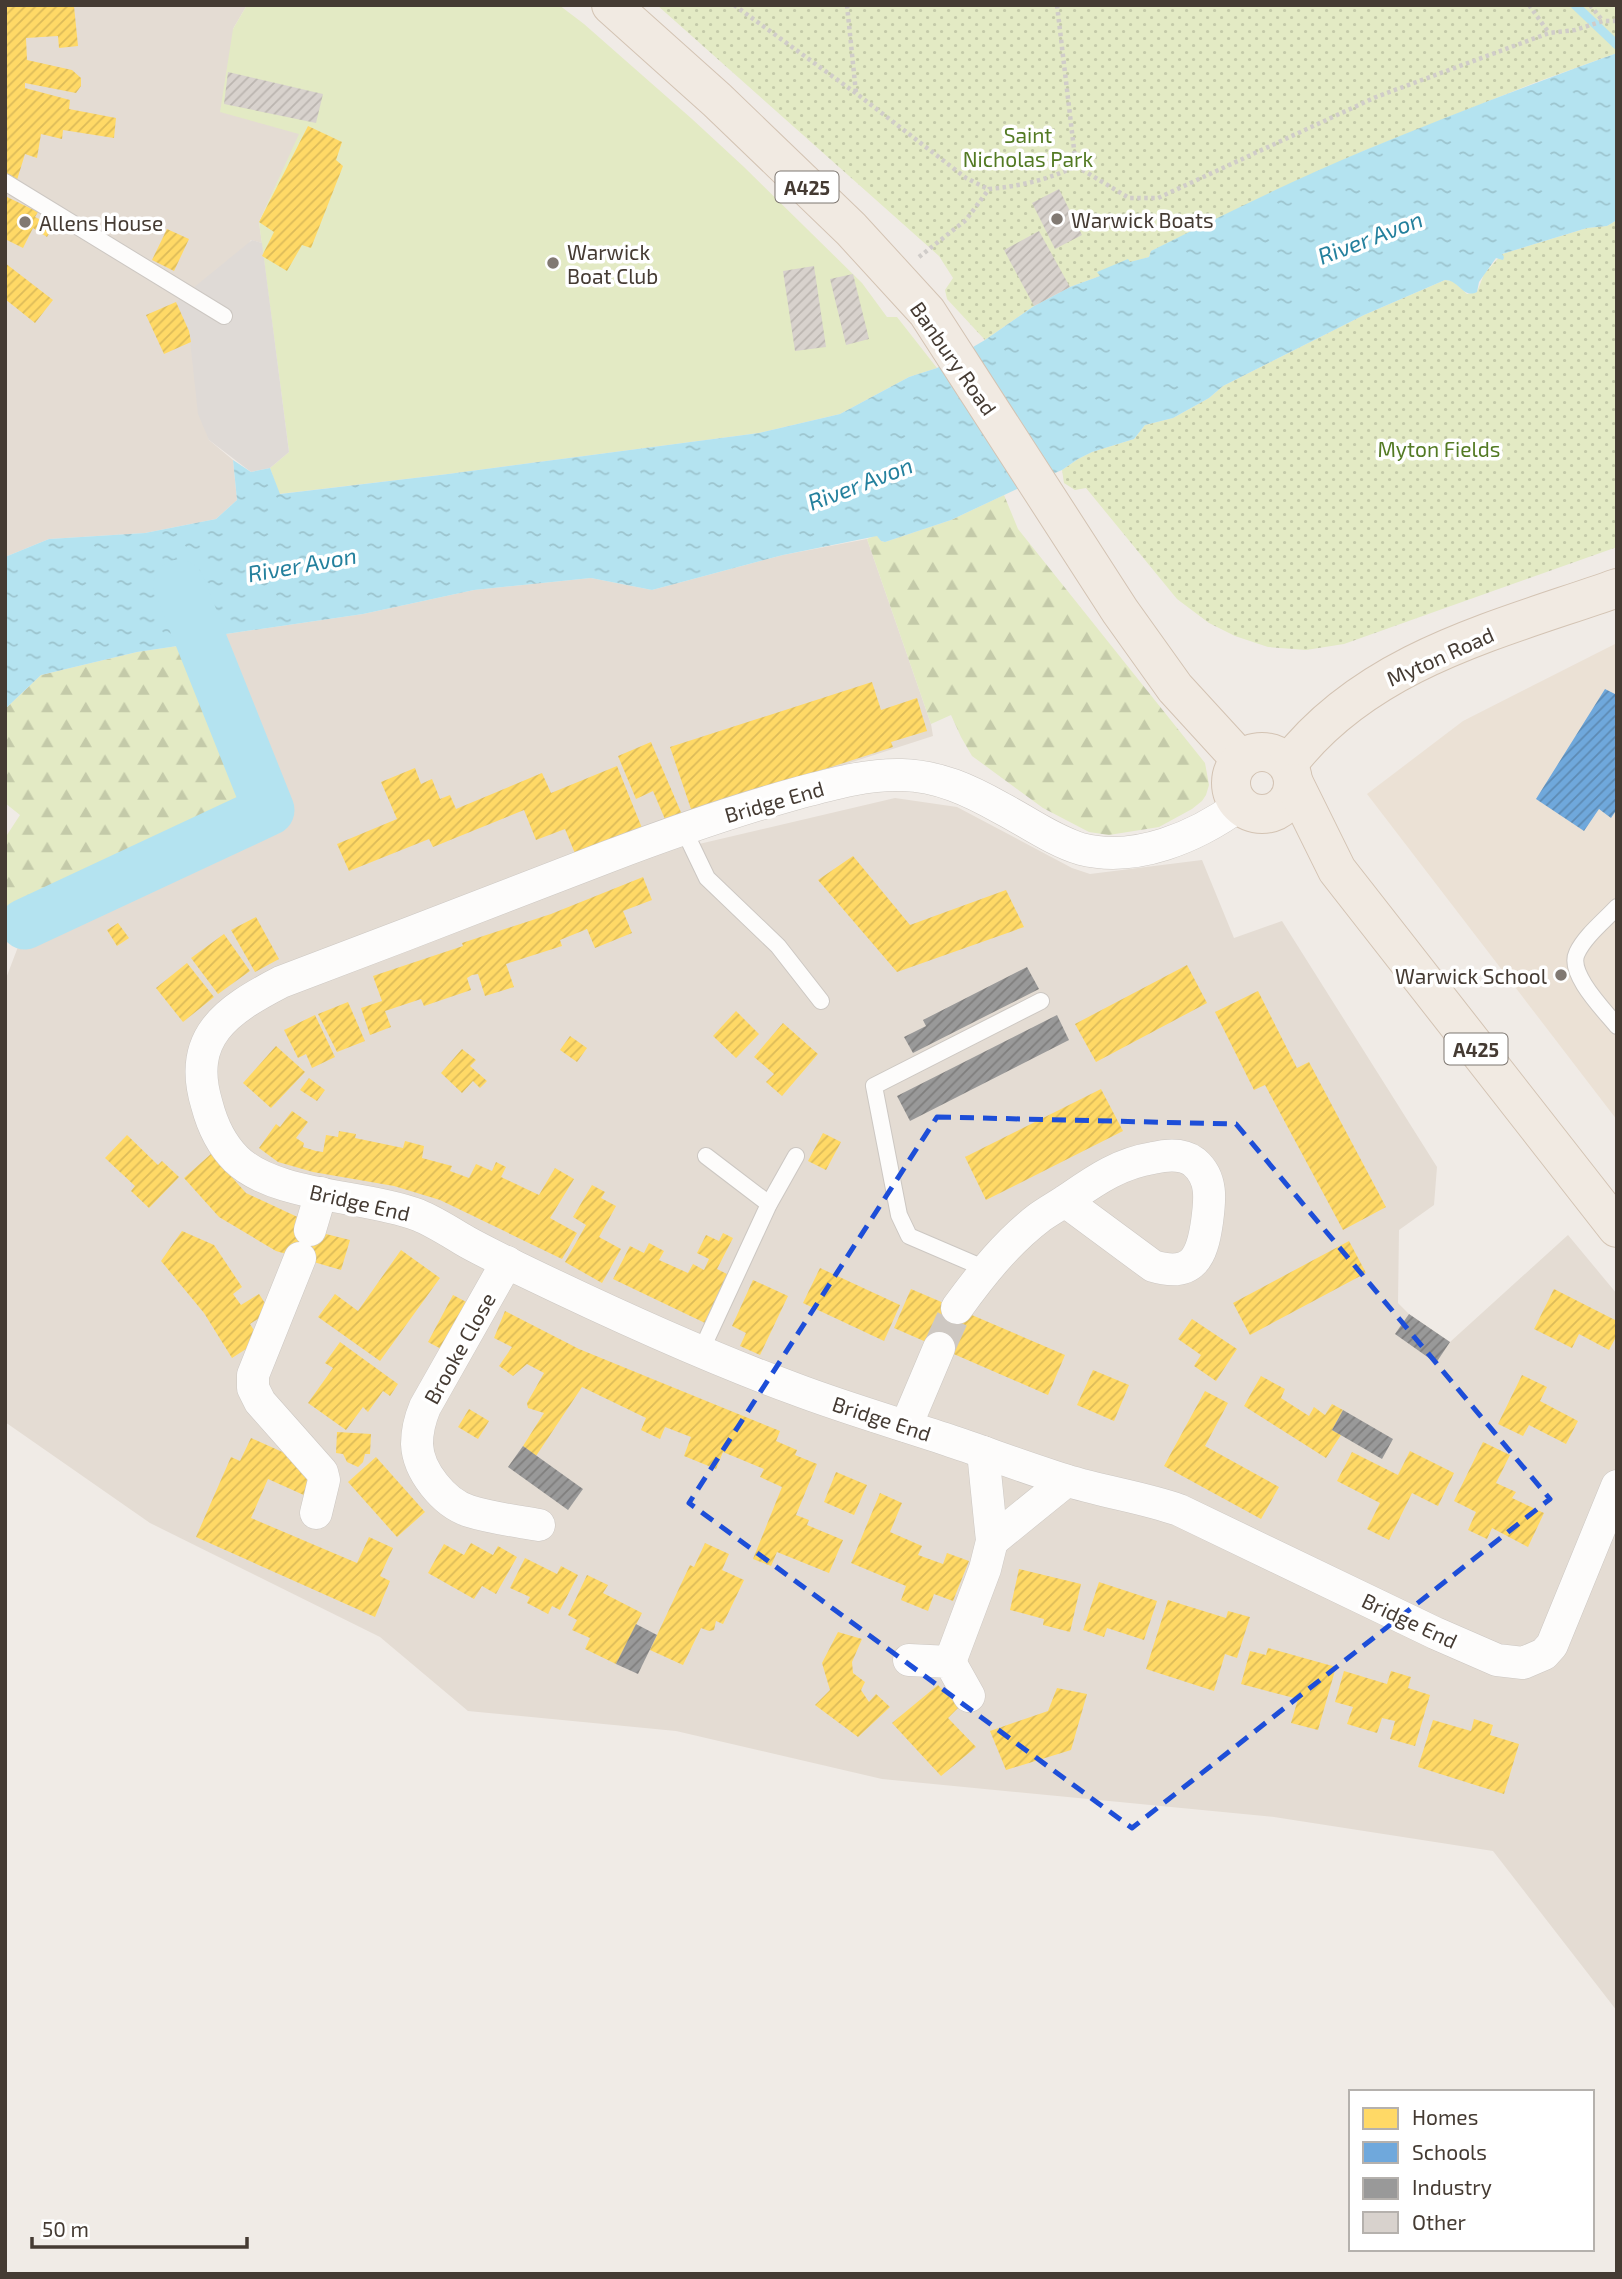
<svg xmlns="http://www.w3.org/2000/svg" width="1622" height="2279" font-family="'Exo 2',sans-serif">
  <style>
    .residential { fill: #e4dcd3 }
    .education { fill: #ebe1d5 }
    .forest { fill: url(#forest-firs) }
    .park { fill: url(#park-dots) }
    .pitch { fill: #e3eac4 }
    .parking { fill: #dfdad6 }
    .water { fill: url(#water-ripples) }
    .homes { fill: url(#homes-hatch) }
    .schools { fill: url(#schools-hatch) }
    .industry { fill: url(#industry-hatch) }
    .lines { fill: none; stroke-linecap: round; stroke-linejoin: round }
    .stream { stroke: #b4e3f0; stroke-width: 9 }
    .river { stroke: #b4e3f0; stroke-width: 51 }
    .building { fill: url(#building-hatch) }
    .street-tunnel { stroke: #cec8c2; stroke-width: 32; stroke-dasharray: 32 16; stroke-linecap: butt }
    .lane-casing { stroke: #ccc7c2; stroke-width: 18 }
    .street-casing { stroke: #ccc7c2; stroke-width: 33 }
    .primary-casing { stroke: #d3c3b3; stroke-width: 40 }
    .path { stroke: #d0ccc9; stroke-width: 4.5; stroke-dasharray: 3.5 3.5; stroke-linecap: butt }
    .lane { stroke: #fdfcfb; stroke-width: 16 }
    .street { stroke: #fdfcfb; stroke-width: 32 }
    .primary { stroke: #f1eae2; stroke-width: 38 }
    .marked { fill: none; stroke: #1d4ed8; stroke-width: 5; stroke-dasharray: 14 9; stroke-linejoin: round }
    .poi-dot { fill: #817972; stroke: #fff; stroke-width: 2.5 }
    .labels { text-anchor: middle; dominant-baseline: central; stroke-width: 7; stroke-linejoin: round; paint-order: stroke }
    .shield { fill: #fff; stroke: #7d7670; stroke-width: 2 }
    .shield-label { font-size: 19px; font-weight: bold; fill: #453b33 }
    .park-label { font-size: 21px; fill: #537a23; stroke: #fff }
    .poi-label { font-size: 21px; fill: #453b33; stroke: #fff; text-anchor: start }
    .street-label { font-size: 21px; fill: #453b33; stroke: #fff }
    .water-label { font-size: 23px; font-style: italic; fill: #24809d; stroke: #fff }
  </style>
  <defs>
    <pattern id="forest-firs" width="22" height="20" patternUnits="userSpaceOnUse" patternTransform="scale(1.75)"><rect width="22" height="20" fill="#e3eac4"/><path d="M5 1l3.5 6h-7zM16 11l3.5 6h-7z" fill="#c4caa9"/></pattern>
    <pattern id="park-dots" width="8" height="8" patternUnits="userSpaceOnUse" patternTransform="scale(1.75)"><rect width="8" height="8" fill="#e3eac4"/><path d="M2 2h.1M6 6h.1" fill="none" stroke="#c4caa9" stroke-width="1.8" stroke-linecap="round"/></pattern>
    <pattern id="water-ripples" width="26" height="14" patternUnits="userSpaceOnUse" patternTransform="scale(1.75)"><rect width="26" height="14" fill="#b4e3f0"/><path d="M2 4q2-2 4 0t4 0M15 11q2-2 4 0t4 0" fill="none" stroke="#9cc4ce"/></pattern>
    <pattern id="homes-hatch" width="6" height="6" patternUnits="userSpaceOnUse" patternTransform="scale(1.75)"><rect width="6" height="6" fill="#ffd966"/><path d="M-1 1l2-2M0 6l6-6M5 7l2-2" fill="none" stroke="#dcbb59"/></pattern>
    <pattern id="schools-hatch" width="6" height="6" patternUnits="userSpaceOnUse" patternTransform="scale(1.75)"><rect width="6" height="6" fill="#6fa8dc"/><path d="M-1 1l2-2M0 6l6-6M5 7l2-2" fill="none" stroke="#5d8ab3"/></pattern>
    <pattern id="industry-hatch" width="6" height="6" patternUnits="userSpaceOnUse" patternTransform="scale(1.75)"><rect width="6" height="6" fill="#999"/><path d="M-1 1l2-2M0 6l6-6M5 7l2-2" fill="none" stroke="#7f7e7d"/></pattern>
    <pattern id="building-hatch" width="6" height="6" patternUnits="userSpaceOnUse" patternTransform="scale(1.75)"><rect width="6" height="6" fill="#d8d2cd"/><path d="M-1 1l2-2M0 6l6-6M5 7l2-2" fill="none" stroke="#bbb5b0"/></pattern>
  </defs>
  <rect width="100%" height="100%" fill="#f0ebe6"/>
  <g class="residential">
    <path d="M5,5H247L233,29L300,134L259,222L262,243L251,240L189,331L209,440L233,460L237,500L216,519L145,533L49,539L5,557Z"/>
    <path d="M867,539L931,724L933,736L688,815L699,844L895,798L957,807L1072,868L1090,874L1202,860L1234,938L1282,921L1437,1167L1434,1205L1399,1230L1398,1303L1409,1314L1450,1342L1568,1235L1617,1294V2011L1493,1851L1274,1817L882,1779L676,1731L468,1711L380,1637L150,1523L5,1422V981L21,939L294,811L261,726L215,652L218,640L226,634L363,614L474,590L591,578L652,590L783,555Z"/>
  </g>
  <path class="education" d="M1617,643V1120L1367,794L1463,721Z"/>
  <g class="forest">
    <path d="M1004,495L1018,529L1205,763L1209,785L1206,795L1202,801L1192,809L1159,827L1109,835L1089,832L1043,808L972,756L961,737L951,715L931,724L867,539L877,535L881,541L885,542L951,520Z"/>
    <path d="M218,640L216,652L261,726L294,811L21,939L5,928V838L20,815L5,803V709L41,675L137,652Z"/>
  </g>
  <g class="park">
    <path d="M657,5H1617V53L1534,83L1361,152L1151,251L1149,257L1098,272L1100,276L1070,287L1034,306L985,340L947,299L945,290L953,278L939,256Z"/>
    <path d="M1617,220V547L1344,644L1306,650L1268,647L1235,636L1209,623L1177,599L1086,488L1075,490L1064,483L1062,470L1078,459L1092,452L1134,439L1145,425L1173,418L1209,398L1223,386L1364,315L1445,280L1453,281L1467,294L1477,292L1484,274L1502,254L1587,228L1607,226Z"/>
  </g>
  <path class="pitch" d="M247,5H559L584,24L692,119L744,167L862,283L887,317H897L937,368L909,377L840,414L759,433L448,474L279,494L270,468L289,452L259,222L299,134L220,112L233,29Z"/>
  <path class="parking" d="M252,240L262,243L289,452L270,468L251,472L209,440L198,414L189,331L176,302Z"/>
  <path class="water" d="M1617,53V220L1607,226L1587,228L1502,254L1504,257L1503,260L1496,258L1479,282L1477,292C1463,299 1459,280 1445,280L1364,315L1223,386L1209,398L1173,418L1145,425L1134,439L1092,452L1078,459L1062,470L1019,488L951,520L885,542L881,541L877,536L783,555L652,590L591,578L474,590L363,614L226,634L218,640L137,652L41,675L5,709V557L49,539L145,533L216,519L237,500L233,460L251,472L270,468L280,494L448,474L759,433L840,414L909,377L937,368L985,340L1034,306L1070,287L1100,276L1097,272L1128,259L1130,262L1149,257L1151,251C1221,216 1291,181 1363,151C1447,116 1532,84 1617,53Z"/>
  <g class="homes">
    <path d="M5,5L74,6L78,46L59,48L58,36L26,38L27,60L72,70L81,78V86L76,93L25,83V88L70,100L69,109L116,118L114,138L63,130L62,139L41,134L37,158L25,154L17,180L5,176Z"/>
    <path d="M308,126L342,142L336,160L343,166L311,248L302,245L287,271L262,256L274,232L259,222Z"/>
    <path d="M5,196L38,212L35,217L53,226L47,237L33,228L23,248L5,239Z"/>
    <path d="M167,229L189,239L174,271L152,260Z"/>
    <path d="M5,263L53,300L35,323L5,299Z"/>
    <path d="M176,302L189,331L191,342L164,354L146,315Z"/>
    <path d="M872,682L881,710L917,698L927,731L891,742L893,747L692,812L670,747Z"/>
    <path d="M651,742L683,817L667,824L653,791L636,799L618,756Z"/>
    <path d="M617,766L642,828L576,856L565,829L536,840L524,810L433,847L429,839L349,871L337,844L397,819L381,782L415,768L421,784L432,779L440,799L450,795L456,809L542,773L551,793Z"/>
    <path d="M853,856L910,925L1006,890L1024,927L897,972L818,880Z"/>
    <path d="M643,877L652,900L623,911L632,933L595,948L587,929L560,940L562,946L506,964L514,987L485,996L478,974L472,975L467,978L471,990L424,1006L421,999L385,1011L391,1027L370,1035L361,1008L382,1001L373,976L463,946L462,943L551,914Z"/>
    <path d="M256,917L279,959L255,972L231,930Z"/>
    <path d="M118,923L129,938L117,946L107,930Z"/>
    <path d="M224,934L250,971L218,994L191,958Z"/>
    <path d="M187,963L214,997L183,1022L156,988Z"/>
    <path d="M1187,965L1207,1003L1096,1062L1075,1024Z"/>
    <path d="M1258,991L1297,1068L1309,1062L1386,1207L1343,1230L1265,1085L1254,1090L1215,1012Z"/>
    <path d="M348,1002L365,1041L337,1052L318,1014Z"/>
    <path d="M736,1011L759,1034L736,1058L713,1036Z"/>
    <path d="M315,1015L335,1057L312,1068L306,1054L298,1058L284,1030Z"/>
    <path d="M783,1023L818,1054L782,1096L766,1082L774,1074L754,1057Z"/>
    <path d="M570,1036L587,1048L577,1062L560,1050Z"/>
    <path d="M276,1046L305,1072L271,1108L243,1083Z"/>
    <path d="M462,1049L476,1060L470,1066L487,1081L480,1088L473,1081L462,1093L441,1073Z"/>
    <path d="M309,1078L325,1090L317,1101L300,1090Z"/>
    <path d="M1101,1089L1123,1131L986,1200L965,1157Z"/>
    <path d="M292,1111L308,1122L296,1138L304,1143L303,1147L316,1151L323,1152L326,1135L338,1137L339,1131L356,1134L355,1138L403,1148L405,1141L424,1146L422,1158L452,1166L450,1171L469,1178L476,1164L492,1171L496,1162L506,1167L501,1177L539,1195L555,1168L574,1179L550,1218L577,1233L562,1259L440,1200L394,1186L313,1172L278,1162L259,1148L276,1124L280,1127Z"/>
    <path d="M823,1133L841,1142L826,1170L808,1161Z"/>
    <path d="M127,1135L158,1165L162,1161L179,1177L149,1208L131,1191L135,1186L105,1158Z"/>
    <path d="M211,1154L246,1193L304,1220L306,1229L350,1240L341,1270L276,1251L219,1217L184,1178Z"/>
    <path d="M592,1185L605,1192L601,1198L616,1206L599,1237L621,1249L602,1283L565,1262L586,1225L573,1217Z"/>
    <path d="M182,1231L214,1245L242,1287L233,1294L241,1305L259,1294L270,1311L250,1324L260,1340L232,1358L204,1313L161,1261Z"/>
    <path d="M723,1233L733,1238L717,1269L729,1275L705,1323L613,1279L630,1246L644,1253L649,1243L664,1251L659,1260L688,1273L693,1264L704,1270L709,1259L697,1253L706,1235L719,1241Z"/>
    <path d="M1349,1241L1366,1273L1250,1335L1233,1303Z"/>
    <path d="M401,1250L440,1278L380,1361L318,1317L335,1294L358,1311Z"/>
    <path d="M820,1268L900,1305L884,1341L803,1303Z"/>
    <path d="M753,1280L788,1296L760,1355L740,1346L746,1333L732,1326Z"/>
    <path d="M911,1289L1065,1355L1048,1395L894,1328Z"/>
    <path d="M1554,1289L1617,1321V1335L1609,1350L1579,1334L1572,1348L1534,1329Z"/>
    <path d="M453,1295L472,1305L447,1352L428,1342Z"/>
    <path d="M505,1311L579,1349L780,1431L776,1441L797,1450L795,1455L817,1464L796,1515L809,1520L807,1525L843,1540L829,1573L777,1552L771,1566L753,1559L782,1487L760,1477L764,1469L723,1452L716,1469L684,1456L691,1437L665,1427L660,1439L641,1430L646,1418L582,1387L536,1456L523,1446L544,1413L528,1408L527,1403L544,1373L527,1364L513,1376L499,1366L512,1347L494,1338Z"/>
    <path d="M1192,1319L1237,1349L1216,1381L1194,1366L1201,1355L1178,1339Z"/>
    <path d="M340,1342L398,1384L390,1396L383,1391L368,1412L363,1407L346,1430L308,1403L333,1368L325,1363Z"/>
    <path d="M1093,1370L1129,1385L1114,1421L1077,1405Z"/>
    <path d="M1522,1375L1547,1387L1540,1401L1578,1421L1566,1444L1529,1425L1523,1436L1498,1424Z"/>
    <path d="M1261,1376L1285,1389L1281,1398L1309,1416L1314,1407L1325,1415L1332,1404L1343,1410L1332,1430L1341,1435L1326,1458L1244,1406Z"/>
    <path d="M1205,1391L1228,1403L1205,1446L1279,1487L1261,1519L1164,1466Z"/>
    <path d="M469,1409L489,1421L478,1439L458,1427Z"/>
    <path d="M337,1432L371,1434L370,1454H365L363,1462L358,1467L347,1462L343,1454L336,1453Z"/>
    <path d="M251,1438L289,1455L287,1458L317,1471L306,1496L268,1479L251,1518L357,1563L369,1537L393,1548L380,1576L390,1581L375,1617L196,1537L231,1457L240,1461Z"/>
    <path d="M1483,1442L1510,1455L1496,1483L1516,1492L1512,1498L1544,1513L1528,1547L1492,1528L1487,1539L1468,1530L1476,1512L1454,1501Z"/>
    <path d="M1410,1451L1454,1473L1438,1506L1412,1493L1389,1540L1367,1529L1380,1503L1337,1481L1352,1452L1398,1475Z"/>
    <path d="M376,1457L425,1512L397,1537L348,1482Z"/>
    <path d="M836,1472L867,1485L854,1515L824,1502Z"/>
    <path d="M880,1493L902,1503L890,1532L922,1546L918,1555L943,1564L947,1553L969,1561L953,1601L934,1594L928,1611L901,1600L906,1586L851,1563Z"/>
    <path d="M471,1543L493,1555L498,1546L517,1557L496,1594L482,1586L474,1599L428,1573L444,1544L464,1555Z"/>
    <path d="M705,1543L729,1554L722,1570L744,1580L723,1624L716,1621L714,1630L709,1631L701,1628L683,1665L650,1650L690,1565L694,1567Z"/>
    <path d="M525,1558L557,1574L561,1566L578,1575L560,1610L552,1606L548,1614L527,1603L530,1597L510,1588Z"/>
    <path d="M1019,1569L1081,1584L1070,1632L1043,1625L1044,1619L1010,1610Z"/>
    <path d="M587,1575L608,1585L603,1593L642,1613L616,1664L585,1649L590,1638L572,1630L577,1620L568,1615Z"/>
    <path d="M1099,1582L1157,1601L1144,1640L1107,1628L1104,1637L1083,1630Z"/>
    <path d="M1168,1600L1226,1618L1228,1611L1250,1617L1237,1658L1225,1654L1214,1691L1146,1669Z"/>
    <path d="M838,1632L862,1639L852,1662L853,1673L865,1682L861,1690L869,1702L876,1694L890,1707L858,1737L815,1705L830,1690L822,1663Z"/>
    <path d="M1268,1648L1336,1667L1318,1730L1291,1723L1298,1699L1241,1684L1250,1651L1266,1655Z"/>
    <path d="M1344,1671L1387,1684L1391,1671L1411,1677L1408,1688L1430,1695L1415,1746L1390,1739L1395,1721L1382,1718L1377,1733L1347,1724L1353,1707L1335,1702Z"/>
    <path d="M938,1685L959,1707L948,1718L976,1747L941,1776L892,1723Z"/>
    <path d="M1057,1688L1087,1694L1071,1750L1006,1770L990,1731L1048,1711Z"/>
    <path d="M1474,1719L1493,1725L1490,1735L1519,1744L1504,1794L1418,1767L1433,1720L1471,1731Z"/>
  </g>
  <path class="schools" d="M1605,689L1617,695V809L1611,818L1599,809L1584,831L1536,799Z"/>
  <g class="industry">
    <path d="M1027,967L1039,989L913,1053L904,1037L926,1026L923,1020Z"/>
    <path d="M1057,1015L1069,1040L910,1121L897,1096Z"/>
    <path d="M1409,1314L1450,1342L1436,1363L1395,1334Z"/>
    <path d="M1343,1410L1393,1439L1382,1459L1332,1430Z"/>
    <path d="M523,1446L583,1489L568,1510L508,1467Z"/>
    <path d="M636,1624L657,1635L638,1674L616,1664Z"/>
  </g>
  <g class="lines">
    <path class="stream" d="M1575,5L1617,45"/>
    <path class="river" d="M25,924L269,810L179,585"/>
  </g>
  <g class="building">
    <path d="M228,72L323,94L316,123L224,104Z"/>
    <path d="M1059,189L1082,235L1055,249L1032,203Z"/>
    <path d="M1039,231L1070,287L1034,306L1004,250Z"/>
    <path d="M814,266L826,347L795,351L783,271Z"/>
    <path d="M853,274L869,339L846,345L830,279Z"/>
  </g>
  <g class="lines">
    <path class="street-tunnel" d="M939,1348L957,1308"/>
    <g class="lane-casing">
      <g id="lane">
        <path d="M5,182L224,316"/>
        <path d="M683,828L707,878L778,946L821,1001"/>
        <path d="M1617,907C1604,921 1585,936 1577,953C1567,973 1604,1010 1617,1026"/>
        <path d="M706,1156L769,1204"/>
        <path d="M986,1269L909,1236L899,1215L874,1086L1041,1001"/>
        <path d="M701,1351L769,1204L796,1156"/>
      </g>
    </g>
    <g class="street-casing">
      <g id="street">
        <path d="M1240,805C1196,837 1136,863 1081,849C1054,841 1026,821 1001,808C969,790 939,776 902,775C866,774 832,784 798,793C733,811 670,833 607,857C498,899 390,941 281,982C227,1010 186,1037 207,1105C212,1124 222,1145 236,1159C274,1197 366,1195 418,1215C435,1222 450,1232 467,1242C485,1252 504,1261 522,1270C611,1313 702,1355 795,1389C845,1408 897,1423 948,1440C987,1453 1026,1468 1065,1480C1103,1492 1142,1497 1179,1510L1435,1633L1497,1660L1523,1663L1544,1654L1552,1645L1617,1486"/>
        <path d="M310,1230L321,1193"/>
        <path d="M300,1258L253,1375V1388L260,1402L322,1472L324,1480L316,1513"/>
        <path d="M507,1262L425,1407C420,1419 417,1431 417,1444C418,1471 444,1503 469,1511C491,1518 516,1521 539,1525"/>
        <path d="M957,1308C981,1275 1007,1242 1040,1217C1050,1210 1061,1204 1071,1197C1097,1179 1121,1163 1153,1158C1166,1155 1182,1153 1194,1162C1213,1178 1210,1200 1207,1222C1202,1257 1193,1278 1153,1266L1065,1201"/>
        <path d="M906,1426L939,1348"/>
        <path d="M992,1541L1066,1481"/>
        <path d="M909,1660L950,1662L969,1696"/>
        <path d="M950,1662L985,1569L992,1541L983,1452"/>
      </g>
    </g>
    <g class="primary-casing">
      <g id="primary">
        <path d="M611,5L717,100L851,229L927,312L1120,611L1175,688L1241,760"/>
        <circle cx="1262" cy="783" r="31"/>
        <path d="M1288,764C1368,660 1498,630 1617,588"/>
        <path d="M1294,783L1337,870L1617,1228"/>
      </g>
    </g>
    <g class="path">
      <path d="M734,5L857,94L966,178L988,189"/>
      <path d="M847,5L856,93"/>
      <path d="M1057,5L1076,166"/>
      <path d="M1529,5L1549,33"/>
      <path d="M1590,5L1603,21"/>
      <path d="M919,257L966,220L989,189C1020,186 1048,180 1076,166L1129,198H1158L1376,97L1549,33L1575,30L1603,21H1617"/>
    </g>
    <use href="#lane" class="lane"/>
    <use href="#street" class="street"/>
    <use href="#primary" class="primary"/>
  </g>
  <path class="marked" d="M937,1117L1236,1124L1550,1499L1132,1828L689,1503Z"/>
  <g class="poi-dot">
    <circle cx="1057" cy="219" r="7"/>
    <circle cx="25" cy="222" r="7"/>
    <circle cx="553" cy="263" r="7"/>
    <circle cx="1561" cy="975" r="7"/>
  </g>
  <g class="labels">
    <g class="shield">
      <rect x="775.5" y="171.5" width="63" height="31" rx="5"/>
      <rect x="1444.5" y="1033.5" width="63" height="31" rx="5"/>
    </g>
    <g class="shield-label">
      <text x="807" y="187">A425</text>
      <text x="1476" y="1049">A425</text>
    </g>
    <g class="park-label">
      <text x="1028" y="134">Saint<tspan x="1028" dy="24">Nicholas Park</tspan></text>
      <text x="1439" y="448">Myton Fields</text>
    </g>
    <g class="poi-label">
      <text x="1071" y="219">Warwick Boats</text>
      <text x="39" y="222">Allens House</text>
      <text x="567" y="251">Warwick<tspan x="567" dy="24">Boat Club</tspan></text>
      <text x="1547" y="975" text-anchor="end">Warwick School</text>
    </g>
    <g class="street-label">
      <text transform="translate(954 358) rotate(55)">Banbury Road</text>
      <text transform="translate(1440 656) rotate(-24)">Myton Road</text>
      <text transform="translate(774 801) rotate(-16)">Bridge End</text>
      <text transform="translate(360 1202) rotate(13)">Bridge End</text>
      <text transform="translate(459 1348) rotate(-61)">Brooke Close</text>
      <text transform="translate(882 1418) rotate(18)">Bridge End</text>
      <text transform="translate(1410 1620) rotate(25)">Bridge End</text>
    </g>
    <g class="water-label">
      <text transform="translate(1370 237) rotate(-21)">River Avon</text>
      <text transform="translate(860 483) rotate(-21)">River Avon</text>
      <text transform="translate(302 564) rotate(-10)">River Avon</text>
    </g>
  </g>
  <rect width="1622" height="2279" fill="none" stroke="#453b33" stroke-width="14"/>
  <rect x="1349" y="2090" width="245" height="161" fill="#ffffff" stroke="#b5b1ad" stroke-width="2"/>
  <rect x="1363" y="2108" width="35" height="21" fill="#ffd966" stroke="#b5b1ad" stroke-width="2"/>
  <text x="1412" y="2125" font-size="21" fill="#453b33">Homes</text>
  <rect x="1363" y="2142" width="35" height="21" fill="#6fa8dc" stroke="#b5b1ad" stroke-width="2"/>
  <text x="1412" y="2160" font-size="21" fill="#453b33">Schools</text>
  <rect x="1363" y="2178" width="35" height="21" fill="#999999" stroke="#b5b1ad" stroke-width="2"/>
  <text x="1412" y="2195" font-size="21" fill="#453b33">Industry</text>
  <rect x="1363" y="2212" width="35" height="21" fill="#d8d2cd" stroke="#b5b1ad" stroke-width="2"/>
  <text x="1412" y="2230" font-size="21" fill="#453b33">Other</text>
  <path d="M32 2237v10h215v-10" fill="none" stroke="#453b33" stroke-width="3.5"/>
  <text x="42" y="2237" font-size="21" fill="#453b33" stroke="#ffffff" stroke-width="5" paint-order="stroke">50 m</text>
</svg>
